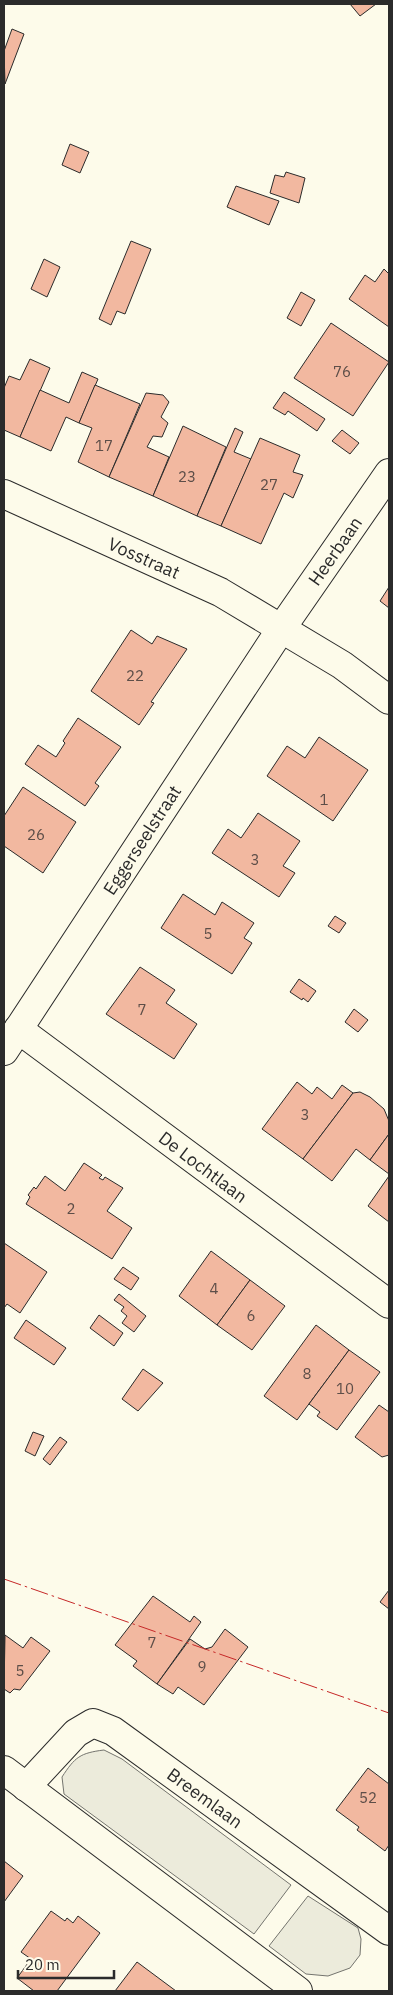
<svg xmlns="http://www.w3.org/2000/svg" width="393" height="1995" font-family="'IBM Plex Sans',sans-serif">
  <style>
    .green { fill: #ecebdb; stroke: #74746e }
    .building { fill: #f2b8a0; stroke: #2b2b2b }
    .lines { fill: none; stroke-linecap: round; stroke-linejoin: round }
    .street-casing { stroke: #2b2b2b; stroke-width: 30 }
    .street { stroke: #fdfbea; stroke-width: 28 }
    .power { stroke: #c62828; stroke-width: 1; stroke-dasharray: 18 4 2.5 4; stroke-linecap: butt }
    .labels { text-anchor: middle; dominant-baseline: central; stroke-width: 4; stroke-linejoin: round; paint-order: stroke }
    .number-label { font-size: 15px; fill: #5d4e48 }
    .street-label { font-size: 18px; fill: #2b2b2b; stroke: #fdfbea }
  </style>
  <rect width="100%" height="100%" fill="#fdfbea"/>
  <g class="green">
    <path d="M104,1750L122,1759L291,1885L254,1934L64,1794L62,1777C75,1757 80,1753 104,1750Z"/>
    <path d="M308,1896L358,1928L361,1939L360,1955L350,1968L328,1976L306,1974L269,1946Z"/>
  </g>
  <g class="building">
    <path d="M350,4H376L360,16Z"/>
    <path d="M12,29L24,34L5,84L4,51Z"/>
    <path d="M70,144L89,152L80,173L62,165Z"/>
    <path d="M286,172L305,178L299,203L270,193L275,175L284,177Z"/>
    <path d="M236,186L279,201L269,225L227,207Z"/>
    <path d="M131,241L151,249L125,314L117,311L111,325L99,319Z"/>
    <path d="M44,259L60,267L47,297L31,289Z"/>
    <path d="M384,269L389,274V327L349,299L365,275L375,282Z"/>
    <path d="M301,292L315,300L301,326L287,318Z"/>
    <path d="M331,323L389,362L353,416L294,378Z"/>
    <path d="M30,359L50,368L20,437L4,430V388L9,376L20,380Z"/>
    <path d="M82,372L98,379L79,423L66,417L51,451L20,437L40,390L69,403Z"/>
    <path d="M95,385L140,404L109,477L78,462L92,428L79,423Z"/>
    <path d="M284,392L325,419L317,431L288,411L285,415L273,408Z"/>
    <path d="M146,393L163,395L169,402L161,417L168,423L162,437L153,436L147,447L169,457L153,496L109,477Z"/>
    <path d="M183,426L226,447L197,516L153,496Z"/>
    <path d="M235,428L243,432L234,452L251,459L221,526L197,516Z"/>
    <path d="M342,430L359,443L350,454L332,441Z"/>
    <path d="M260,438L300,455L293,472L303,475L293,498L284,493L261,544L221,526Z"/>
    <path d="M389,587V608L380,601Z"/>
    <path d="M131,630L152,644L157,636L187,649L151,702L154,703L139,725L91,691Z"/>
    <path d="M78,718L121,747L95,783L99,786L85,806L25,764L38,745L56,757L65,743L63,741Z"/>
    <path d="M319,737L368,770L333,821L267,776L287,746L305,758Z"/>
    <path d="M23,787L76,822L43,873L4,846V816Z"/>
    <path d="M258,813L300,841L283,866L295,873L279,897L212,853L228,829L241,838Z"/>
    <path d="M183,894L215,915L222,902L254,923L244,938L252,943L232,974L161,928Z"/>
    <path d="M335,916L346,923L339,933L328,926Z"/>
    <path d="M140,967L175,990L166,1003L197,1024L174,1059L106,1014Z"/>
    <path d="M299,979L316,991L308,1002L303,998L302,1000L290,992Z"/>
    <path d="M354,1009L368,1020L358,1032L345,1022Z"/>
    <path d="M297,1082L312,1094L317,1087L332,1099L342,1085L353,1093L303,1159L262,1129Z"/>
    <path d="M360,1092L370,1097L384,1109L389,1121V1134L370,1160L356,1149L332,1181L303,1159L353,1093Z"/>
    <path d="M389,1134V1174L370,1160Z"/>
    <path d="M84,1163L102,1175L99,1178L103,1180L105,1177L123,1188L107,1211L132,1228L112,1259L26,1204L30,1197L28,1195L34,1187L36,1189L45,1176L65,1191Z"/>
    <path d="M389,1176V1222L368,1206Z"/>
    <path d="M4,1243L47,1272L20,1313L7,1304L4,1308Z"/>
    <path d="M211,1251L250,1280L217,1325L179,1296Z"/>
    <path d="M123,1267L139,1278L131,1290L114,1279Z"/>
    <path d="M250,1280L285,1306L252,1350L217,1325Z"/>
    <path d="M119,1294L146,1316L134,1332L122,1323L127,1316L121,1311L124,1307L114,1300Z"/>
    <path d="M99,1315L123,1333L114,1346L90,1328Z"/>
    <path d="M26,1320L66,1348L54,1365L14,1338Z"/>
    <path d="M316,1325L349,1350L297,1420L264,1396Z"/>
    <path d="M349,1350L380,1372L337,1430L317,1416L320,1412L309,1404Z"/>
    <path d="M143,1369L163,1383L138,1411L122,1399Z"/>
    <path d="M379,1405L389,1412V1455L382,1457L355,1437Z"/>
    <path d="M33,1432L44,1436L35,1456L25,1451Z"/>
    <path d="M60,1437L67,1442L50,1465L43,1459Z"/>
    <path d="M389,1590V1609L380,1602Z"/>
    <path d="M153,1596L190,1622L194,1616L201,1622L157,1684L133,1666L137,1661L115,1645Z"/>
    <path d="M225,1629L248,1647L204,1705L178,1687L173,1694L157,1684L190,1639L205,1649L212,1647Z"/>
    <path d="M5,1635L23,1648L31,1637L50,1651L20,1690L14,1689L10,1693L4,1689Z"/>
    <path d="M368,1768L389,1784V1845L385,1851L357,1830L359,1827L336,1810Z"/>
    <path d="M4,1861L23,1876L4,1902Z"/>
    <path d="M51,1911L65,1921L67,1918L73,1923L78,1916L100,1933L57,1991H34L17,1978L31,1959L21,1952Z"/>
    <path d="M137,1962L176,1991H115Z"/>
  </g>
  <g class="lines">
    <g class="street-casing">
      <g id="street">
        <path d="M4,494L220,592L342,665L389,700"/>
        <path d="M18,1029L389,1304"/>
        <path d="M4,1051L281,629L389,473"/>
        <path d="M4,1770L298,1991"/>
        <path d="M26,1787L76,1733L93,1723L113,1731L389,1931"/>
      </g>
    </g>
    <use href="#street" class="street"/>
    <path class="power" d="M4,1579L389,1713"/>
  </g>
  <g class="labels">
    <g class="number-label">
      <text x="342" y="371">76</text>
      <text x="104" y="445">17</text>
      <text x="187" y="476">23</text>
      <text x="269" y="484">27</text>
      <text x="135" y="675">22</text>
      <text x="324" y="799">1</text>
      <text x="36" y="834">26</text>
      <text x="255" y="859">3</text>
      <text x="208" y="933">5</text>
      <text x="142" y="1009">7</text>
      <text x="305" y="1114">3</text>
      <text x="71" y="1208">2</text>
      <text x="214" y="1288">4</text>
      <text x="251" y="1315">6</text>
      <text x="307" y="1373">8</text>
      <text x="345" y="1388">10</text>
      <text x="152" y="1642">7</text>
      <text x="202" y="1666">9</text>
      <text x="20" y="1670">5</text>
      <text x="368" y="1797">52</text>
    </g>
    <g class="street-label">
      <text transform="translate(335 551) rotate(-55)">Heerbaan</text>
      <text transform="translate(144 558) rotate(24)">Vosstraat</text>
      <text transform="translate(142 840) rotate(-57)">Eggerseelstraat</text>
      <text transform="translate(203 1167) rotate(37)">De Lochtlaan</text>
      <text transform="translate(205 1798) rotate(36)">Breemlaan</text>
    </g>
  </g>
  <rect width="393" height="1995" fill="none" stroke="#2b2b2b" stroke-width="10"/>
  <path d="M18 1970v8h96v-8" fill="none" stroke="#2b2b2b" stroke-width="2.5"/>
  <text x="25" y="1970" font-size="15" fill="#2b2b2b" stroke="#fdfbea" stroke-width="4" paint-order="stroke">20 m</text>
</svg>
